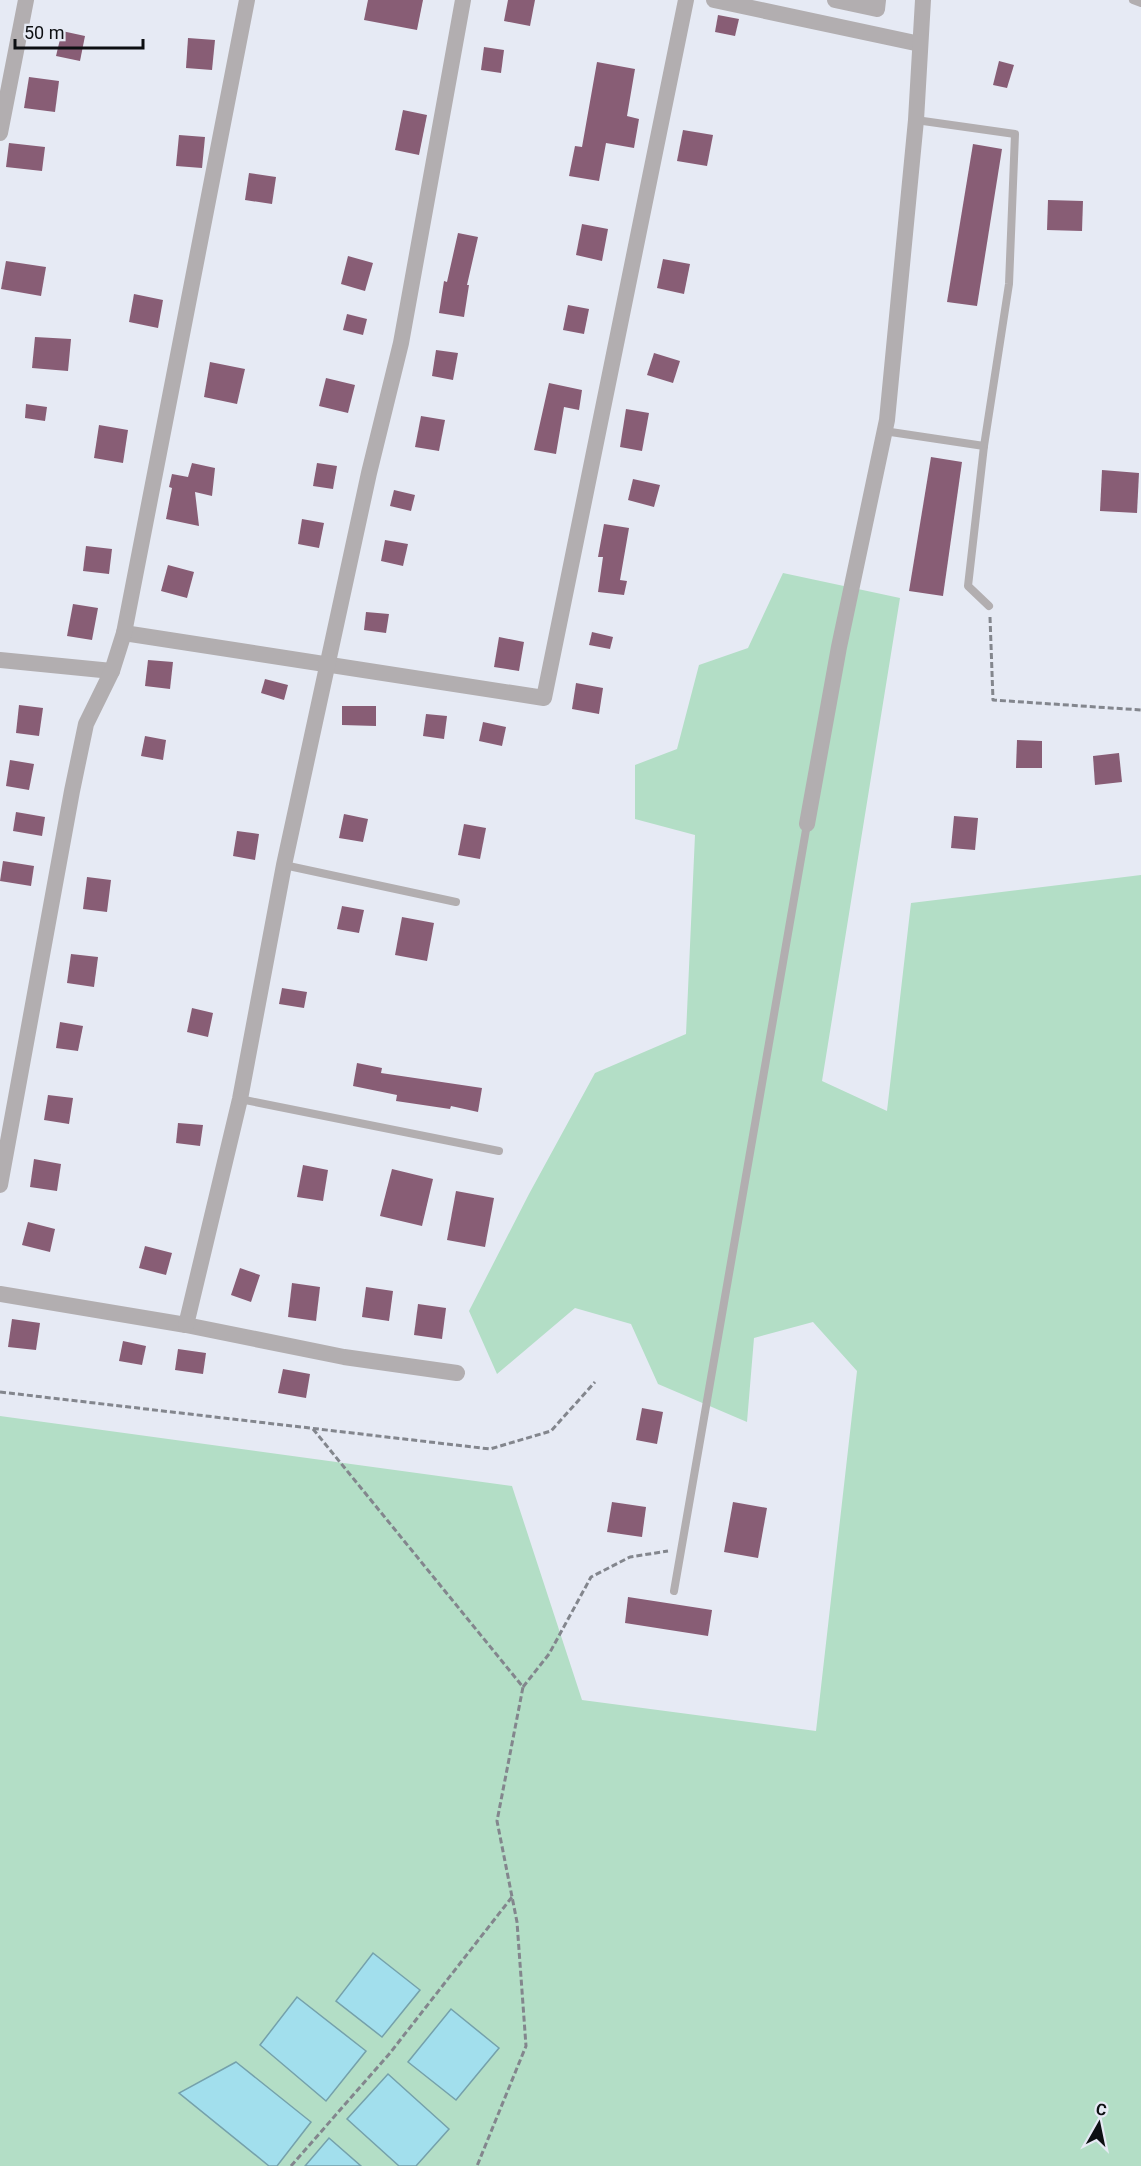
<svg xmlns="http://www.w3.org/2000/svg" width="1141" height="2166" font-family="Roboto,sans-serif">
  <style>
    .green { fill: #b3dec6 }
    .water { fill: #a2dfed; stroke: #75a1ab; stroke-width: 1.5 }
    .building { fill: #885d75 }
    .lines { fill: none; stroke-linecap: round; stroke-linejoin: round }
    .path { stroke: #83868d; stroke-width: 3; stroke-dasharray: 6 3; stroke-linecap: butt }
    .service { stroke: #b2aeb0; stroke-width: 8 }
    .minor { stroke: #b2aeb0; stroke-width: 16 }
  </style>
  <rect width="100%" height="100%" fill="#e6eaf4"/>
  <path class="green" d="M783,573L900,598L822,1081L887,1111L911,903L1141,875V2166H0V1416L512,1486L582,1700L816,1731L857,1371L813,1322L754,1338L747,1422L658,1384L631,1324L575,1308L497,1374L469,1311L529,1194L595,1073L686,1034L695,835L635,819V765L677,749L699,665L748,648Z"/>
  <g class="water">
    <path d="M373,1953L420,1990L382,2037L336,2001Z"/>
    <path d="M297,1997L366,2051L326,2101L260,2045Z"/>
    <path d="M451,2009L499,2048L456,2100L408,2062Z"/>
    <path d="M236,2062L311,2122L277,2166H269L179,2093Z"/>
    <path d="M388,2074L449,2129L416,2166H399L347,2119Z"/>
    <path d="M329,2138L361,2166H305Z"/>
  </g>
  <g class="building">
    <path d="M368,0H423L417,30L364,20Z"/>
    <path d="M508,0H535L530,26L504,21Z"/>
    <path d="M718,15L739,19L735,36L715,32Z"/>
    <path d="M62,31L85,36L80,61L56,56Z"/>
    <path d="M188,38L215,40L212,70L186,68Z"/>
    <path d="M484,47L504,50L501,73L481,70Z"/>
    <path d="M999,61L1014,65L1007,88L993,85Z"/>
    <path d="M597,62L635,69L627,116L639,119L634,148L606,143L599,181L569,176L575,146L582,147Z"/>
    <path d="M29,77L59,81L55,112L24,108Z"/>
    <path d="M403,110L427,115L419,155L395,150Z"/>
    <path d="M683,130L713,135L707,166L677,161Z"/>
    <path d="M179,135L205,137L202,168L176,166Z"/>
    <path d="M9,143L45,147L42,171L6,167Z"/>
    <path d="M973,144L1002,149L977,306L947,302Z"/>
    <path d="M249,173L276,177L272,204L245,200Z"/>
    <path d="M1048,200L1083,201L1082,231L1047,230Z"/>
    <path d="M582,224L608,229L602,261L576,255Z"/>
    <path d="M458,233L478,237L467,285H469L464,317L439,313L444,281L447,282Z"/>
    <path d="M348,256L373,263L365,291L341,284Z"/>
    <path d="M663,259L690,264L684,294L657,288Z"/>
    <path d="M6,261L46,267L41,296L1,289Z"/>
    <path d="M134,294L163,300L158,328L129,322Z"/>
    <path d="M568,305L589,309L584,334L563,330Z"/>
    <path d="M347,314L367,319L363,335L343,330Z"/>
    <path d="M35,337L71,339L68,371L32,368Z"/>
    <path d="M436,350L458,353L453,380L432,376Z"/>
    <path d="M654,353L680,361L673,383L647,375Z"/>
    <path d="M210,362L245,369L237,404L204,397Z"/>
    <path d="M326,378L355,385L348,413L319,406Z"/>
    <path d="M549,383L582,390L579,410L564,407L556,454L534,450Z"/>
    <path d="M26,404L47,407L45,421L25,418Z"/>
    <path d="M626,409L649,413L642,451L620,447Z"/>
    <path d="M421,416L445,420L439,451L415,447Z"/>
    <path d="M99,425L128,430L123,463L94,458Z"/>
    <path d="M931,457L962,462L943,596L909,591Z"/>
    <path d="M192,463L215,468L212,496L195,492L199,526L166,519L172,488L169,487L172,474L188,477Z"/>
    <path d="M317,463L337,466L333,489L313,486Z"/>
    <path d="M1102,470L1139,473L1137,513L1100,511Z"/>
    <path d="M633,479L660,485L654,507L628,500Z"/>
    <path d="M394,490L415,495L411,511L390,506Z"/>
    <path d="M302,519L324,523L319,548L298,544Z"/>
    <path d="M604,524L629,528L620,580L627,581L624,595L598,592L603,557H598Z"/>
    <path d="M385,540L408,544L403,566L381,561Z"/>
    <path d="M86,546L112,549L109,574L83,571Z"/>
    <path d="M168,565L194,572L187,598L161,591Z"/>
    <path d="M73,604L98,608L92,640L67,636Z"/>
    <path d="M366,612L389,614L386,633L364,630Z"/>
    <path d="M592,632L613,637L610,649L589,645Z"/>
    <path d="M499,637L524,642L519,671L494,667Z"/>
    <path d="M148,660L173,662L170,689L145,686Z"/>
    <path d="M265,679L288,685L284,700L261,693Z"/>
    <path d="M576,683L603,688L599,714L572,709Z"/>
    <path d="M19,705L43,708L39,736L16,733Z"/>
    <path d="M342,706H376V726L342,725Z"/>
    <path d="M426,714L447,716L444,739L423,736Z"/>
    <path d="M483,722L506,727L502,746L479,741Z"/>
    <path d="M145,736L166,740L163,760L141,756Z"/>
    <path d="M1017,740L1042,741V768H1016Z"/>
    <path d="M1119,753L1122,782L1095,785L1093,756Z"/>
    <path d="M10,760L34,764L29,790L6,786Z"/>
    <path d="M16,812L45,817L42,836L13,831Z"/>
    <path d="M344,814L368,819L363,842L339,838Z"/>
    <path d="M954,816L978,818L975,850L951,848Z"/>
    <path d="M464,824L486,828L480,859L458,855Z"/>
    <path d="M237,831L259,834L255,860L233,856Z"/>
    <path d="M3,861L34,866L31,886L0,881Z"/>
    <path d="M87,877L111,880L107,912L83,909Z"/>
    <path d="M342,906L364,910L359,933L337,929Z"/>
    <path d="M402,917L434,923L427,961L395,955Z"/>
    <path d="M71,954L98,957L94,987L67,983Z"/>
    <path d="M282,988L307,992L304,1008L279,1004Z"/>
    <path d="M192,1008L213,1013L208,1037L187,1032Z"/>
    <path d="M60,1022L83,1026L78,1051L56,1048Z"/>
    <path d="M357,1063L382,1068L381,1073L482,1088L478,1112L451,1106L450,1109L396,1101L397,1095L353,1086Z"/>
    <path d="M48,1095L73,1098L69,1124L44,1120Z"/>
    <path d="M178,1123L203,1125L200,1146L176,1143Z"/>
    <path d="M34,1159L61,1164L57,1191L30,1187Z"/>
    <path d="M303,1165L328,1170L323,1201L297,1197Z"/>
    <path d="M392,1169L433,1179L422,1226L380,1216Z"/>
    <path d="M456,1191L494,1198L485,1247L447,1240Z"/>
    <path d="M28,1222L55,1229L50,1252L22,1245Z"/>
    <path d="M145,1246L172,1253L166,1275L139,1268Z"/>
    <path d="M240,1268L260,1275L251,1302L231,1295Z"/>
    <path d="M292,1283L320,1287L316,1321L288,1317Z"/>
    <path d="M366,1287L393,1291L389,1321L362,1317Z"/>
    <path d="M418,1304L446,1308L442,1339L414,1335Z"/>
    <path d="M12,1319L40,1323L36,1350L8,1347Z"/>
    <path d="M123,1341L146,1346L142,1365L119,1361Z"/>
    <path d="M178,1349L206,1353L203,1374L175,1370Z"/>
    <path d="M283,1369L310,1374L306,1398L278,1393Z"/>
    <path d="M642,1408L663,1412L657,1444L636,1440Z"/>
    <path d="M612,1502L646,1507L642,1537L607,1532Z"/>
    <path d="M733,1502L767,1508L758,1558L724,1552Z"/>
    <path d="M628,1597L712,1610L708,1636L625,1623Z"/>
  </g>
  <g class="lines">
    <g class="path">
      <path d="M990,617L993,700L1141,710"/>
      <path d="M0,1392L490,1449L551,1431L595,1382"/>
      <path d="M313,1429L523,1687L497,1821L517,1922L526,2046L477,2166"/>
      <path d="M523,1687L549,1654L591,1577L630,1557L668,1551"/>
      <path d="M291,2166L390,2053L512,1897"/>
    </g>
    <g class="service">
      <path d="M1133,0L1141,3"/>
      <path d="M916,120L1015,134L1009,284L984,446L968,586L989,606"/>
      <path d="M884,431L984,446"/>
      <path d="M284,865L456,902"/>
      <path d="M240,1099L499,1151"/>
      <path d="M674,1591L807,824"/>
    </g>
    <g class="minor">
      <path d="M714,0L920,44"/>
      <path d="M835,0L877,9L878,0"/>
      <path d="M0,133L26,0"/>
      <path d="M124,633L544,698L686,0"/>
      <path d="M0,660L112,671"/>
      <path d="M807,824L839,647L887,420L916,120L923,0"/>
      <path d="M0,1185L72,791L86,724L112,671L124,633L247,0"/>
      <path d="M0,1294L186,1325L344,1357L457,1373"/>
      <path d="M186,1325L240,1099L284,865L369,473L401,343L463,0"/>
    </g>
  </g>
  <g transform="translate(1099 2124) rotate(9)" stroke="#e6eaf4" stroke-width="4.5" paint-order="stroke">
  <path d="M0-4.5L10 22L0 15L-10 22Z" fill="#0d0f12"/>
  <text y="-9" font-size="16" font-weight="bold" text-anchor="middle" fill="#0d0f12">С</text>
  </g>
  <path d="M15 39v9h128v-9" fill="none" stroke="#0d0f12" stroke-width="3"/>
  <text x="24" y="39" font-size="18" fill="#0d0f12" stroke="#e6eaf4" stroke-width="4.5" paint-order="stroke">50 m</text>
</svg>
